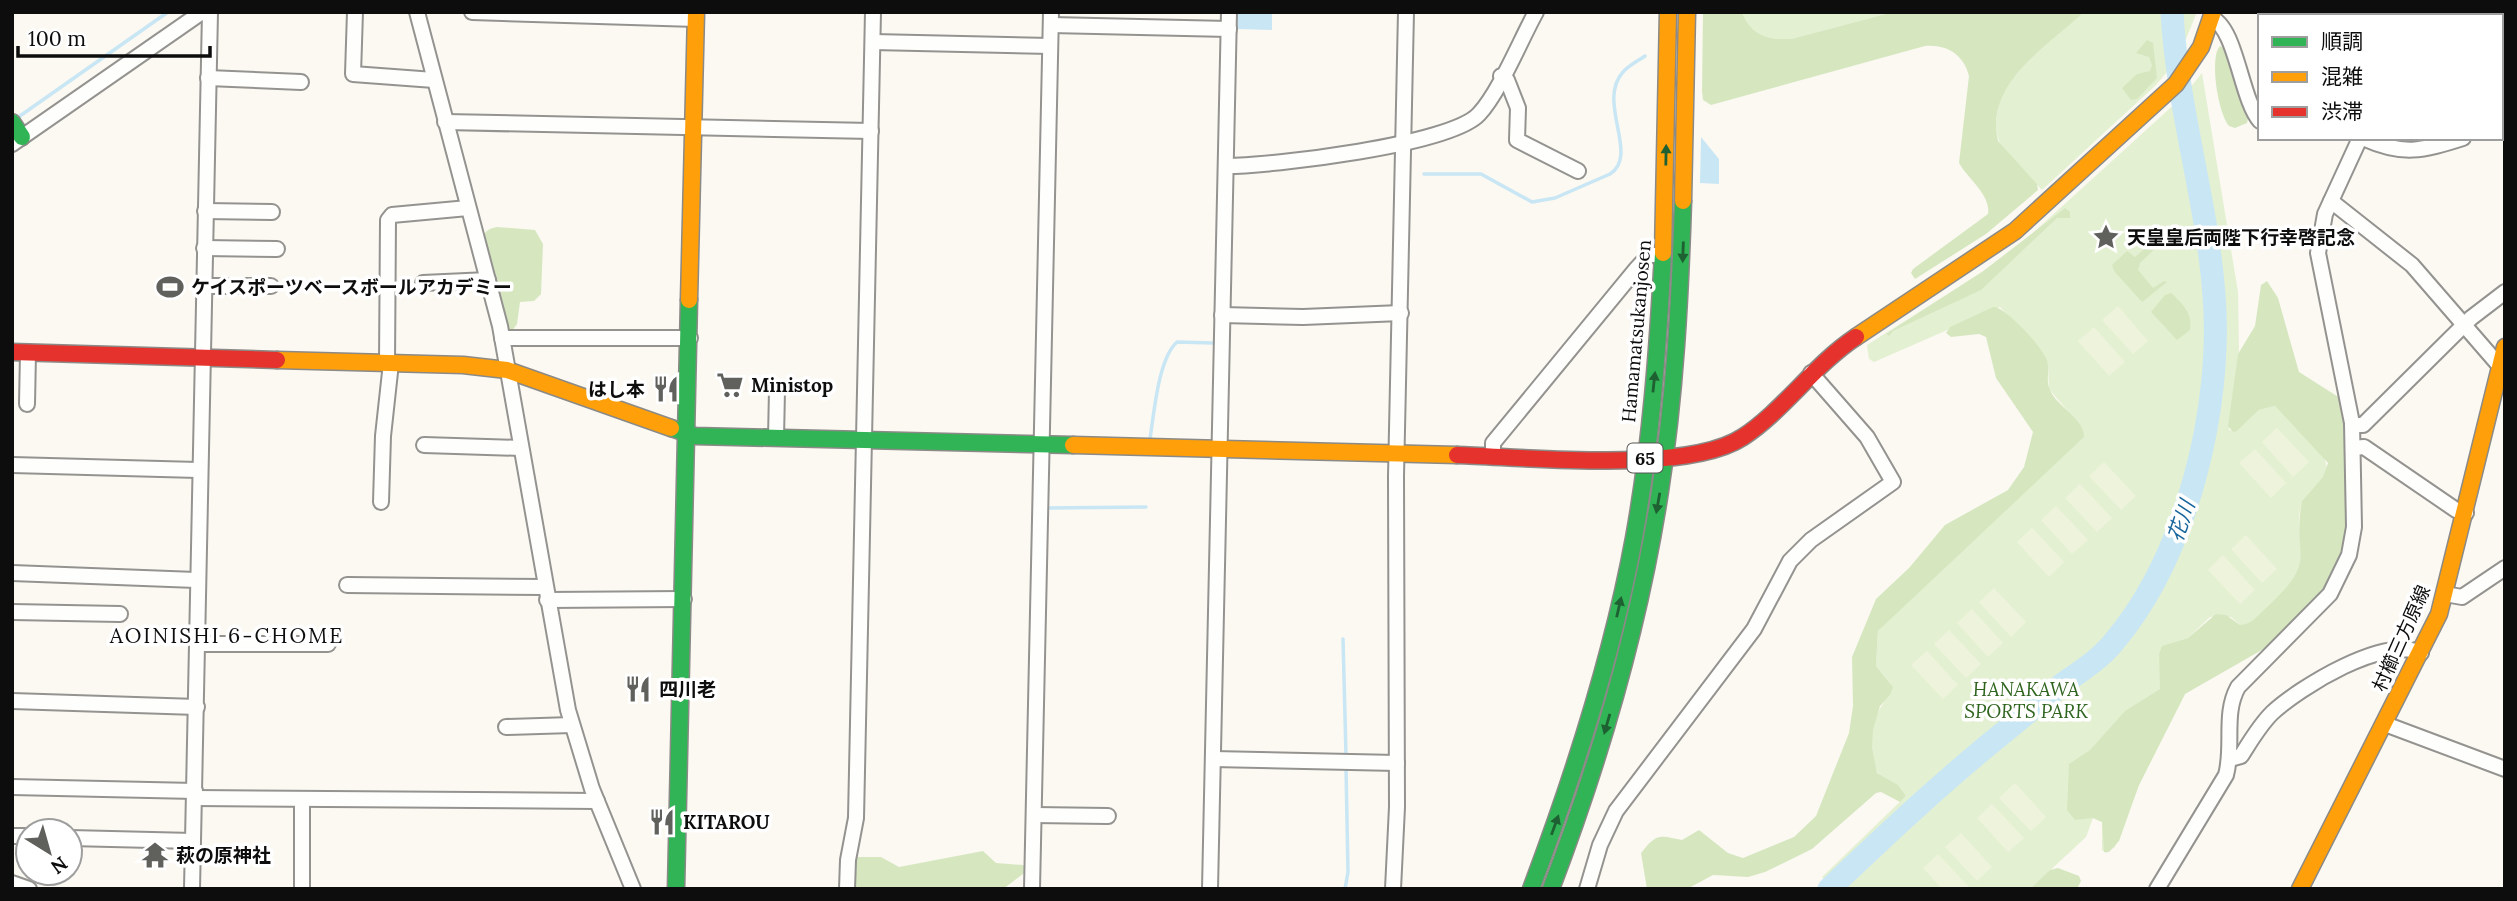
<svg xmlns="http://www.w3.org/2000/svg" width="2517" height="901" font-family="Lora,'Noto Sans JP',serif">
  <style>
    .green { fill: #e4f0d2 }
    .forest { fill: #d6e7c0 }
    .pitch { fill: #eef4dc }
    .water { fill: #c9e6f4 }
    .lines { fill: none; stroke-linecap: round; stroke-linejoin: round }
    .stream { stroke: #c9e6f4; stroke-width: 3.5 }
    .river { stroke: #c9e6f4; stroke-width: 23 }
    .street-casing { stroke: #949390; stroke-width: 18 }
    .fast-casing { stroke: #8b8a87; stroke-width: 19 }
    .slow-casing { stroke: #8b8a87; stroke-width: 19 }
    .jam-casing { stroke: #8b8a87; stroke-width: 19 }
    .street { stroke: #fefefd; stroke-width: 14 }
    .fast { stroke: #30b455; stroke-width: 16 }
    .slow { stroke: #ff9f0a; stroke-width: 16 }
    .jam { stroke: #e5322d; stroke-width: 16 }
    .oneway { fill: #1e6031 }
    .labels { text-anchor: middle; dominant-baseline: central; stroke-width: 7; stroke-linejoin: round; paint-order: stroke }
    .shield { fill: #fff; stroke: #565656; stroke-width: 2 }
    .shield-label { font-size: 18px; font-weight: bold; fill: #0d0d0d }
    .poi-label { font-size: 19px; font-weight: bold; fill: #0d0d0d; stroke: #fff; text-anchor: start }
    .street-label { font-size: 19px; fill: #0d0d0d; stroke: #fff }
    .park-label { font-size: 19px; font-style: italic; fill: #2f641f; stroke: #fff }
    .water-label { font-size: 21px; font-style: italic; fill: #19669c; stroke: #fff }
    .neighbourhood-label { font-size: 21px; letter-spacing: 2px; fill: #0d0d0d; stroke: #fff }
  </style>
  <rect width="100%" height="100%" fill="#fbf9f2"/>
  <g class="green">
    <path d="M1742,12H1893L1791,39C1767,40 1751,35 1742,12Z"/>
    <path d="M2036,12H2197L2179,56L2185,94L2202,73L2238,292L2239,349L2229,430L2237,431L2259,410L2275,406L2324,457L2328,471C2319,485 2304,493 2300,511C2297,524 2302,541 2302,555C2301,582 2268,613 2245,625H2240L2231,617H2210L2188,638L2167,645L2159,654L2162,684L2185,694L2139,785L2115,847L2106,853L2102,850V822L2093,818L2086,837L2030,889H1833L1822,877L1906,796C1897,784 1883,781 1877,772C1863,752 1873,711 1890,695V683L1876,666L1878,631L2082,428L2049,389L2048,366L2043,353L2000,307L1874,362L1869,359L1867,345L1982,272L2023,242L2178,101L2172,66L2156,85L2042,190C2029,176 2007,159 1999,141C1985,111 2024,42 2036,12Z"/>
  </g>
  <g class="forest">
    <path d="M1703,12H1742C1751,35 1767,40 1791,39L1893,12H2084C2048,46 1984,83 1998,141L2037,184L2038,190L1986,234L1915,279L1911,273L1913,269L1988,214C1991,195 1968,179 1959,163L1969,76C1964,55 1947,44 1925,46L1711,105L1703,100L1702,91Z"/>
    <path d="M2147,40L2153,43L2157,78L2137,99L2131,100L2122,88L2137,74L2150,71L2152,65L2149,57L2136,53Z"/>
    <path d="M2220,46L2226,49L2249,114L2247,123L2235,128L2229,126C2218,114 2209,57 2220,46Z"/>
    <path d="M2065,208L2070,212V218H2057L1981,290L1893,331L1889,336L1886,334L1982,272Z"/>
    <path d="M497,227L535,230L543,244L541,294L534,301L520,302L517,324L512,331L507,330L483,242C483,232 487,229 497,227Z"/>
    <path d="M2156,239L2158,246L2140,263L2138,270L2153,288L2164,281L2167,282L2142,302L2114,271L2112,265L2127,251L2135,257Z"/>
    <path d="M2267,281L2278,298L2299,372L2340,398L2346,424L2348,527L2344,554L2326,590L2267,647L2185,694L2139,785L2119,841L2109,852H2104L2102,822L2093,818L2075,820L2067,810L2069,764L2090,750L2125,711L2160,689L2159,654L2162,646L2188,638L2216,614L2226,615L2240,625C2251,625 2258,615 2266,608C2321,557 2291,560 2302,501L2323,477L2328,463L2275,406L2259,410L2237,431L2233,432L2228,426L2238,354L2255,326L2261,285Z"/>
    <path d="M2171,293C2183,304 2193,314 2190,330L2177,340L2151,312L2165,295Z"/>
    <path d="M1993,307C2005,306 2041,346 2046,358C2051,368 2045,380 2050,390C2057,407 2085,419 2084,437L1878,631L1876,666L1893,687L1890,695L1880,706L1873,730L1872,748L1877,773L1898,785L1906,796L1900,802L1881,792L1876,793L1812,849L1765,872L1748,877L1713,875L1687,889H1647L1641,853C1658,832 1659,836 1682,840L1699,830L1728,853L1743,858L1794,837L1816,816L1849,733L1853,706L1852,657L1876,599L1909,568L1945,525L2008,490L2024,467L2033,432L1996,378L1986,337L1979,334L1951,337L1946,333L1950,327Z"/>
    <path d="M983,851L996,863L1023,865L1027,871L1003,889H853L854,860L857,857H881L899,867Z"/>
    <path d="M2058,868L2079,876L2081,881L2077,889H2030L2050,870Z"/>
  </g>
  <g class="pitch">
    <path d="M2118,306L2148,341L2133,354L2102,320Z"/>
    <path d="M2094,327L2125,362L2109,376L2078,341Z"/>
    <path d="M2277,428L2309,462L2293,477L2262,442Z"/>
    <path d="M2255,449L2286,483L2271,498L2239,463Z"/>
    <path d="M2104,462L2136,496L2121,510L2089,476Z"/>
    <path d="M2080,484L2112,518L2097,532L2065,498Z"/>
    <path d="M2056,506L2088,540L2072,554L2041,520Z"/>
    <path d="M2032,528L2064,562L2049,577L2017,542Z"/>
    <path d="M2246,535L2277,569L2262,583L2231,549Z"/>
    <path d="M2223,555L2255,590L2240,604L2208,570Z"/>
    <path d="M1994,588L2026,622L2011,637L1979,602Z"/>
    <path d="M1972,609L2003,643L1988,657L1957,623Z"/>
    <path d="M1949,630L1981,664L1966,678L1934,644Z"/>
    <path d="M1927,651L1958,685L1943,699L1911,665Z"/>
    <path d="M2015,783L2046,817L2031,831L1999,798Z"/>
    <path d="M1992,804L2024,838L2008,852L1977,818Z"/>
    <path d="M1961,833L1992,867L1977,881L1945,847Z"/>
    <path d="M1938,854L1970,888L1969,889H1942L1923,868Z"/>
  </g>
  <g class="water">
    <path d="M1237,14H1272V30L1237,29Z"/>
    <path d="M1701,137L1719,159V184L1700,183Z"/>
    <path d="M1866,850L1869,853L1856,878L1850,875L1842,864Z"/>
  </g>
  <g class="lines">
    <g class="stream">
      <path d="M17,118L168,12"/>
      <path d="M1424,174H1481L1532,202L1555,198L1610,174C1640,155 1596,102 1623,72C1629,65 1638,61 1645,56"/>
      <path d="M1150,439C1154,414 1158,359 1177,342L1213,343"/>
      <path d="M1047,508L1146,507"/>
      <path d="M1343,639L1346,756"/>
      <path d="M1345,889L1348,872L1346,768"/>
    </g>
    <path class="river" d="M1829,889C1886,835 1942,782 2003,733C2023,717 2043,699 2064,683C2081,671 2100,659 2113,643C2187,556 2223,407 2214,295C2207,200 2177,108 2172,12"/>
    <g class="street-casing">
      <g id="street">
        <path d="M355,12L353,74L434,80"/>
        <path d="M417,12L500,326L568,710L592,789L633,889"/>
        <path d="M472,12L696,19"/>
        <path d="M2382,12L2383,16"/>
        <path d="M2484,12L2485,16"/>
        <path d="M2211,18C2236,26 2241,100 2260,121"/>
        <path d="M1051,25L1229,29"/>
        <path d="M873,42L1050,46"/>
        <path d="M2501,63L2505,74"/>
        <path d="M1501,76L1507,80L1518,108L1517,140L1578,171"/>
        <path d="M208,78L301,82"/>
        <path d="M2501,119L2505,117"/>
        <path d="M445,122L871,131"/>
        <path d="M2363,138C2403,156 2422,151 2463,138"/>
        <path d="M12,144L202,12"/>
        <path d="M1226,166C1271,166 1451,145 1479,114C1500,91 1520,41 1536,12"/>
        <path d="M2331,201L2412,265L2504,371"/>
        <path d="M205,211L272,212"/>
        <path d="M204,248L277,249"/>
        <path d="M423,283L488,280"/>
        <path d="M203,286H271"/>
        <path d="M1222,315L1303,317L1401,313"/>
        <path d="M502,338H690"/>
        <path d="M387,363L388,220L392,215L468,208"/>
        <path d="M27,404L28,353"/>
        <path d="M2352,425H2363L2471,318L2505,292"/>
        <path d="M776,438L777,390"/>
        <path d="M424,445L521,448"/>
        <path d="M2353,448L2364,447L2456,510L2466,513"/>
        <path d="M1493,456V443L1637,268L1649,255H1664"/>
        <path d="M12,465L198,470"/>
        <path d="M381,502L383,436L391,363"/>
        <path d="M12,573L196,580"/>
        <path d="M347,585L545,587"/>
        <path d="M2445,594L2462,597L2505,568"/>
        <path d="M547,600L684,599"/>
        <path d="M12,612L120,614"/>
        <path d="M199,644H328"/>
        <path d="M12,701L197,707"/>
        <path d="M2385,724L2505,769"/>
        <path d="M506,727L572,725"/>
        <path d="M1213,759L1397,763"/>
        <path d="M2230,759L2241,756C2250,742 2259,726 2272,713C2300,687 2385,635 2421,653"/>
        <path d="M12,787L195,791"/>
        <path d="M195,798L597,801"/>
        <path d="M1034,815L1108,816"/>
        <path d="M12,836H28"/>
        <path d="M70,838L193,841"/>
        <path d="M12,883L29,889"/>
        <path d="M192,889L210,12"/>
        <path d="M302,889V800"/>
        <path d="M847,889L848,860L856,818L873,12"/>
        <path d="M1032,889L1051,12"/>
        <path d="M1210,889L1229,12"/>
        <path d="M1393,889L1397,807L1396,476L1406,12"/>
        <path d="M1587,889L1600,845L1616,811L1754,629L1790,561L1811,540L1893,482L1867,437L1811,373"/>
        <path d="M2157,889L2226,775C2234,746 2223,714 2238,687L2330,594L2349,555L2354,527L2352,423L2318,253L2325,214L2360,138"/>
      </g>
    </g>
    <g class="fast-casing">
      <g id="fast">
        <path d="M12,122L22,137"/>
        <path d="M671,428L695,436L1073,445"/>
        <path d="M676,889L689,300"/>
        <path d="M1531,889C1574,775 1612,658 1634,538C1651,444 1658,348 1663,253"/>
        <path d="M1551,889C1600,760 1639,628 1660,491C1675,395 1680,298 1683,201"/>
      </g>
    </g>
    <g class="slow-casing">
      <g id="slow">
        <path d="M1683,201L1687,12"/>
        <path d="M1663,253L1668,12"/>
        <path d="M689,300L696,12"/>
        <path d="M1856,337L2015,231L2176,84L2201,47L2213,12"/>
        <path d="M277,360L463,365L507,370L671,428"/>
        <path d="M1073,445L1457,455"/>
        <path d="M2300,889L2439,614L2505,347"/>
      </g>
    </g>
    <g class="jam-casing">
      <g id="jam">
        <path d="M12,352L277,360"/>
        <path d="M1457,455C1528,457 1687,474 1743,437C1783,411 1815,364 1856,337"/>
      </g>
    </g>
    <use href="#street" class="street"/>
    <use href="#fast" class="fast"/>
    <use href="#slow" class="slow"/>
    <use href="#jam" class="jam"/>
  </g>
  <defs><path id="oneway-solid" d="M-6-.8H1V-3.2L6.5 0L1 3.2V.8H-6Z" transform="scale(1.75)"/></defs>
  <g class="oneway">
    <use href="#oneway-solid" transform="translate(1666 155) rotate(-89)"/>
    <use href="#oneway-solid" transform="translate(1683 252) rotate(92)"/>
    <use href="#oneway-solid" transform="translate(1654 382) rotate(-84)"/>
    <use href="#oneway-solid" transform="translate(1658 503) rotate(100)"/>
    <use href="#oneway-solid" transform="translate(1619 607) rotate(-77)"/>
    <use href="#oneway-solid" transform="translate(1607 724) rotate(106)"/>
    <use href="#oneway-solid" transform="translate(1555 825) rotate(-70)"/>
  </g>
  <defs>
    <g id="sight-bare" transform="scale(2.1)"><path d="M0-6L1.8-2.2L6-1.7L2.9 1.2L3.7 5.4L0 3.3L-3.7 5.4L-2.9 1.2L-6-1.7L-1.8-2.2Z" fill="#60605d" stroke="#fff" stroke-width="2.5" paint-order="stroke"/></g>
    <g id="stadium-bare" transform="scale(2.1)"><path d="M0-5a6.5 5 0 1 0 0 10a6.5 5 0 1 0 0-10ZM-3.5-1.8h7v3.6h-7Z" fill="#60605d" stroke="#fff" stroke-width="2.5" paint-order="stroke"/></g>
    <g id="supermarket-bare" transform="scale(2.1)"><path d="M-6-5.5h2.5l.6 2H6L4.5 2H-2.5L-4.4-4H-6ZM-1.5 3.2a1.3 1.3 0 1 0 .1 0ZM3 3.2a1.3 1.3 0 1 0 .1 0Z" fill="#60605d" stroke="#fff" stroke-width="2.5" paint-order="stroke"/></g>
    <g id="restaurant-bare" transform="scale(2.1)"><path d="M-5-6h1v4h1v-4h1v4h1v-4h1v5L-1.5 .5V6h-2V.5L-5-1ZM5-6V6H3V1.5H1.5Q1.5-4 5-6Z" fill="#60605d" stroke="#fff" stroke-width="2.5" paint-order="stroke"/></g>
    <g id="temple-bare" transform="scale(2.1)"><path d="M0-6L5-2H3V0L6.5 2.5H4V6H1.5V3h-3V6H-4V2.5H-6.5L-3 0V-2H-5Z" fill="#60605d" stroke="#fff" stroke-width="2.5" paint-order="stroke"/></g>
  </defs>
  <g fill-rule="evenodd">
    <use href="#sight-bare" x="2106" y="237"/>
    <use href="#stadium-bare" x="170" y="287"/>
    <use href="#supermarket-bare" x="730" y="385"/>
    <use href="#restaurant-bare" x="666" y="389"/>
    <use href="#restaurant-bare" x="638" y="689"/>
    <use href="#restaurant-bare" x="662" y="822"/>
    <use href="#temple-bare" x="155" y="855"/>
  </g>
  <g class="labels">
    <rect class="shield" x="1627.5" y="443.5" width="35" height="29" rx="5"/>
    <g class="shield-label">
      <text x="1645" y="458">65</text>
    </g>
    <g class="poi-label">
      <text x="2127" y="237">天皇皇后両陛下行幸啓記念</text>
      <text x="191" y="287">ケイスポーツベースボールアカデミー</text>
      <text x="751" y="385">Ministop</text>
      <text x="645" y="389" text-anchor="end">はし本</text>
      <text x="659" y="689">四川老</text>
      <text x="683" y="822">KITAROU</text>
      <text x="176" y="855">萩の原神社</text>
    </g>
    <g class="street-label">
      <text transform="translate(1636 331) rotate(-85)">Hamamatsukanjosen</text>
      <text transform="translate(2401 638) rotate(-66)">村櫛三方原線</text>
    </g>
    <g class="park-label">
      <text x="2026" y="689">HANAKAWA<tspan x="2026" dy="22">SPORTS PARK</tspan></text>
    </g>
    <g class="water-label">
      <text transform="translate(2181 521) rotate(-71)">花川</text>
    </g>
    <g class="neighbourhood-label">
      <text x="227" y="635">AOINISHI 6-CHOME</text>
    </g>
  </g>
  <rect width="2517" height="901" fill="none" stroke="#0d0d0d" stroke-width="28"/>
  <rect x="2258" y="14" width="245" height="126" fill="#ffffff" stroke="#9e9e9e" stroke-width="2"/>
  <rect x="2272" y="37" width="35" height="10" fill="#30b455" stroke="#9e9e9e" stroke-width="2"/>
  <text x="2321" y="49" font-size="21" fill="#0d0d0d">順調</text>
  <rect x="2272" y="72" width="35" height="10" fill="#ff9f0a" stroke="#9e9e9e" stroke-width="2"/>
  <text x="2321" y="84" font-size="21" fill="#0d0d0d">混雑</text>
  <rect x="2272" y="107" width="35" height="10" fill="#e5322d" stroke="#9e9e9e" stroke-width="2"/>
  <text x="2321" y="119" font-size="21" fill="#0d0d0d">渋滞</text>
  <g transform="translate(49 852) rotate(143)"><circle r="33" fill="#ffffff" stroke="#9e9e9e" stroke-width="2"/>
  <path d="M0-5L12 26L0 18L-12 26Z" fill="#60605d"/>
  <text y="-10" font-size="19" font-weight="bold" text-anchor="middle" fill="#0d0d0d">N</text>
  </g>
  <path d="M18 46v10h192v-10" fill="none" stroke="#0d0d0d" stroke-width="3.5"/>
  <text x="28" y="46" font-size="21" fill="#0d0d0d" stroke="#ffffff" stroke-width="5" paint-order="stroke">100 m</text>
</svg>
